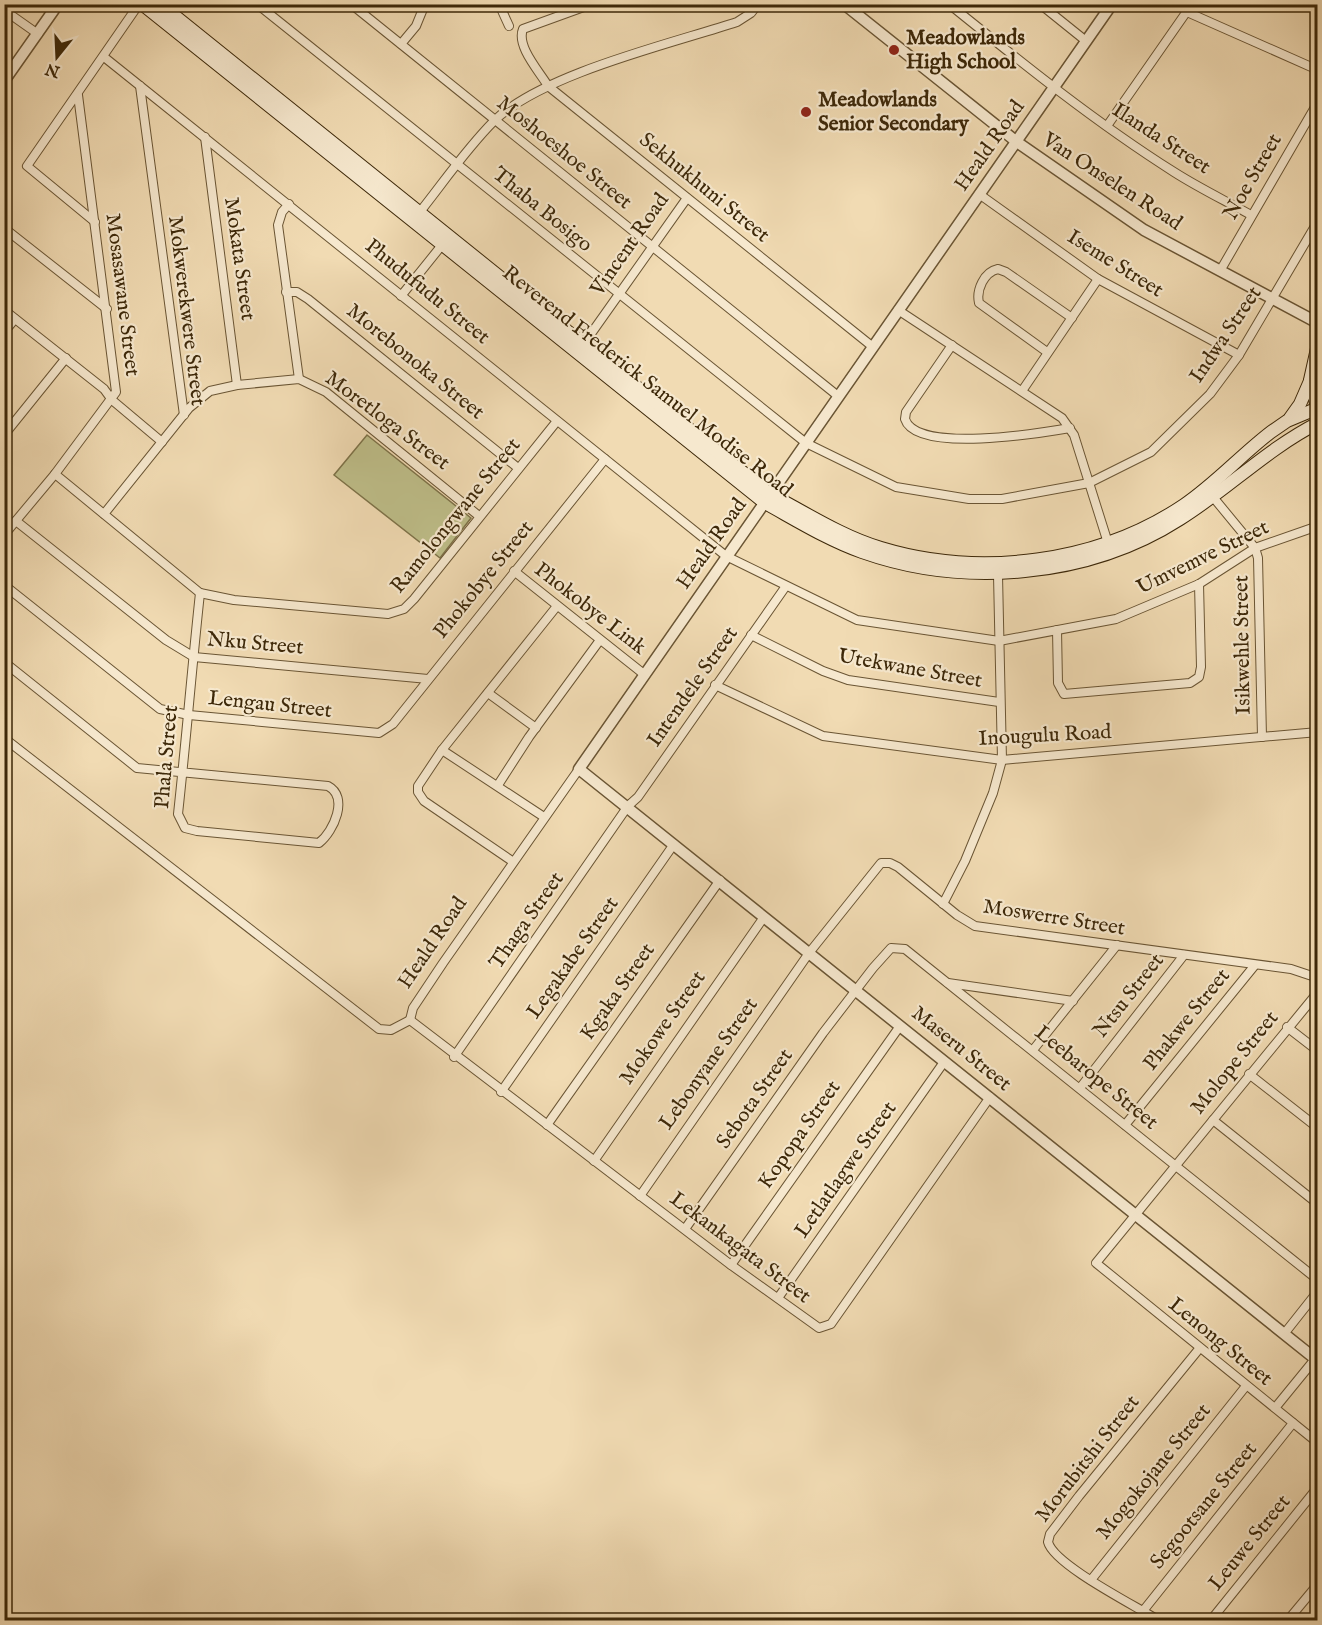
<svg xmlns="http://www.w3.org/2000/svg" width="1322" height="1625" font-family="'IM FELL English',serif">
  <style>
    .green { fill: #bebe89; stroke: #7e7349; stroke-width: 1.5 }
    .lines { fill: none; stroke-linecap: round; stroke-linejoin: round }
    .minor-casing { stroke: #6a5534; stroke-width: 10 }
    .tertiary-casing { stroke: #6a5534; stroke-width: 13 }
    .secondary-casing { stroke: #3d2809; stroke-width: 14 }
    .minor { stroke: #f6e8ce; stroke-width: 8 }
    .tertiary { stroke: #f6e8ce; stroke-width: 10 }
    .secondary { stroke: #f6e8ce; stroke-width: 12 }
    .poi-dot { fill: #8f2418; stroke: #f6e8ce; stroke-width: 2 }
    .labels { text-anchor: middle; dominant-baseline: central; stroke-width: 4.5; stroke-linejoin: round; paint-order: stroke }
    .poi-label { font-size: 21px; font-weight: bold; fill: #3d2809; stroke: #f6e8ce; text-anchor: start }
    .street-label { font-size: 21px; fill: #3d2809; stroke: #f6e8ce }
  </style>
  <rect width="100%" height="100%" fill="#f1dbb3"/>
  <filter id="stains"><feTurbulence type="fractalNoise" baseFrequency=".00333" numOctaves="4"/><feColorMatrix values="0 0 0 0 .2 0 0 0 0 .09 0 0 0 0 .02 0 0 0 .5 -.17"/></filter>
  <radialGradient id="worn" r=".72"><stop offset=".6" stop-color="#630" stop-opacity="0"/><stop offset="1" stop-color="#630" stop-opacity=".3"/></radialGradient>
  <path class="green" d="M367,435L471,518L440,558L334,475Z"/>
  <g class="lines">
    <g class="minor-casing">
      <g id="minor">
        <path d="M257,4L806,443L896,487L969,499H1002L1089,483L1151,452L1210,394L1239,355L1318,221"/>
        <path d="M351,4L838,396"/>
        <path d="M499,4L509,26"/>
        <path d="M592,4L523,29C516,46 539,71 548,86L873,347"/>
        <path d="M949,4C1022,63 1095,122 1174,172C1199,188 1226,201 1251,215"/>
        <path d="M1040,4L1086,41"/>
        <path d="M4,10L38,34"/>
        <path d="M1187,12L1318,70"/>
        <path d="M401,44L416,26L425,4"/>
        <path d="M104,57L726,556L857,620L999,641L1116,619L1199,584L1255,548L1318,526"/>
        <path d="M140,86L184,415"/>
        <path d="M1107,126L1192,4"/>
        <path d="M205,137L237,385"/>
        <path d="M979,194L1098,279L1239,355"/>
        <path d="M289,204L282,212L278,225L299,379"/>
        <path d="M419,213C443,183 466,149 494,121C542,74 670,44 737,22L751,13L758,4"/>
        <path d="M95,222L27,166L139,4"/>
        <path d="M4,228L107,309"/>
        <path d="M1220,271L1318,102"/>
        <path d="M286,292H297L308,299L518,468"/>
        <path d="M401,296L442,245"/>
        <path d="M4,310L104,389L112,400L162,442"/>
        <path d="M898,310L1062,418L1074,435L1108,543"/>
        <path d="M4,332L15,319"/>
        <path d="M583,345L687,198"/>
        <path d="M952,345L906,412L905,419C916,454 1041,433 1070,428"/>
        <path d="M1047,352L979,303C976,290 984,272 998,269L1006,272L1072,318"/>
        <path d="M1022,391L1098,279"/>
        <path d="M4,435L66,358"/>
        <path d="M55,474L200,593L234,600L388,614L404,609L414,599L557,421"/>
        <path d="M1213,497L1255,548L1258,558L1262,737"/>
        <path d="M104,514L189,408L210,391L237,385L299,379L326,392L479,516"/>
        <path d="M16,521L166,640L194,657L428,679"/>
        <path d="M4,535L55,474L116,392L78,95"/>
        <path d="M514,571L645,675"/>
        <path d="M4,585L160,709L189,715L379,733L393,724L605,459"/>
        <path d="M1057,630L1058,683L1064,694L1190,683L1199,677L1201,667L1199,584"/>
        <path d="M751,635L823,671L848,680L999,702"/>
        <path d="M4,662L137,768L328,786C349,797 334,831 319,843L197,831L185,828L178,814C186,741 192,667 200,593"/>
        <path d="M715,685L823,736L1002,760L1318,732"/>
        <path d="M488,693L536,728"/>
        <path d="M4,738L379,1029L391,1030L410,1020"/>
        <path d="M442,750L544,817"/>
        <path d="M498,785L529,737L600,640"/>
        <path d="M512,861L424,801L418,792V786L442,750L557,606"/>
        <path d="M943,904L965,861L993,793L1002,760L998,575"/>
        <path d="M948,983L1073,1001"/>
        <path d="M1318,992L1096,1263L1318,1443"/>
        <path d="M410,1020L731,1265L819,1328L831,1324L990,1097"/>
        <path d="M410,1020L413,1008L443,963L579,769"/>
        <path d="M1287,1027L1318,1051"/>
        <path d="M1033,1050L1117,945"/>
        <path d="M454,1057L628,806L638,797L786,586"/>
        <path d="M1249,1074L1318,1128"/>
        <path d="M1080,1088L1184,955"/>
        <path d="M501,1092L674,844"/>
        <path d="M1213,1120L1318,1204"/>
        <path d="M547,1125L720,880"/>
        <path d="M1125,1125L1255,965"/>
        <path d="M594,1161L764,917"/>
        <path d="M640,1196L809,953L881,863H890L898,867L957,915L975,926L1291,969L1318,978"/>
        <path d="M685,1229L823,1033L873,968L891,948L905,949L1318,1280"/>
        <path d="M731,1265L900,1026"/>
        <path d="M778,1298L944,1062"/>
        <path d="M1284,1334L1318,1291"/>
        <path d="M1275,1408L1315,1359"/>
        <path d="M1091,1580L1246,1386"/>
        <path d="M1143,1611L1293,1423"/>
        <path d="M1158,1620C1136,1606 1054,1565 1048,1542L1050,1534L1079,1496L1199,1349"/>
        <path d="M1211,1620L1318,1487"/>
        <path d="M1288,1620L1318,1584"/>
      </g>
    </g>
    <g class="tertiary-casing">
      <g id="tertiary">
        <path d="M844,4L1017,142L1144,230L1318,323"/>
        <path d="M1112,4L579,769L1318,1361"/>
        <path d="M4,81L58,4"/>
      </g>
    </g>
    <g class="secondary-casing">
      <g id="secondary">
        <path d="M142,4L765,503C796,520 828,540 862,552C964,588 1088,578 1180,519C1228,489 1267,449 1318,423"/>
        <path d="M160,4L770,494C806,513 843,537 881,548C980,578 1098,563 1184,505C1215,484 1241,455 1271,432L1287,421L1318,408"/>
        <path d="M1318,344L1310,380L1318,411"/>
        <path d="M1290,418L1300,404L1310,381"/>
      </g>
    </g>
    <use href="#minor" class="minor"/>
    <use href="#tertiary" class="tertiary"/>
    <use href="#secondary" class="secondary"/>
  </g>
  <g class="poi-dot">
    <circle cx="894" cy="50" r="6"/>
    <circle cx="806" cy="112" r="6"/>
  </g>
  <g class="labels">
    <g class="poi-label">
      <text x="906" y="38">Meadowlands<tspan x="906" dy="24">High School</tspan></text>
      <text x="818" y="100">Meadowlands<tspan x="818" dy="24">Senior Secondary</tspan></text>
    </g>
    <g class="street-label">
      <text transform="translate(1161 139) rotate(33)">Ilanda Street</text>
      <text transform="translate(990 146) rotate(-55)">Heald Road</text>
      <text transform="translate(564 153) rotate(39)">Moshoeshoe Street</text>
      <text transform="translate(1253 177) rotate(-60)">Noe Street</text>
      <text transform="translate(1112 182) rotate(33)">Van Onselen Road</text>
      <text transform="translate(704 188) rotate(39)">Sekhukhuni Street</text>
      <text transform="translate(542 210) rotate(39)">Thaba Bosigo</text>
      <text transform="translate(630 245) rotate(-55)">Vincent Road</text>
      <text transform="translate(239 259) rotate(82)">Mokata Street</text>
      <text transform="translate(1115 264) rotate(32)">Iseme Street</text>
      <text transform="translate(427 292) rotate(39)">Phudufudu Street</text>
      <text transform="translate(122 295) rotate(83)">Mosasawane Street</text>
      <text transform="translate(186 311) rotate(83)">Mokwerekwere Street</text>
      <text transform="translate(1226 335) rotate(-56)">Indwa Street</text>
      <text transform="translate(415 362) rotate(39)">Morebonoka Street</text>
      <text transform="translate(647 382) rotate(38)">Reverend Frederick Samuel Modise Road</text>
      <text transform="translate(387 421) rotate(37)">Moretloga Street</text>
      <text transform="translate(456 516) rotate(-51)">Ramolongwane Street</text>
      <text transform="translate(712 544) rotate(-55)">Heald Road</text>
      <text transform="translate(1203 558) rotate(-26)">Umvemve Street</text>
      <text transform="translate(484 580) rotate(-51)">Phokobye Street</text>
      <text transform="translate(590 609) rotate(38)">Phokobye Link</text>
      <text transform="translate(255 644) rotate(5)">Nku Street</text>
      <text transform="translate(1243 645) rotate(-91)">Isikwehle Street</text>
      <text transform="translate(910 669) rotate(10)">Utekwane Street</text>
      <text transform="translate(693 687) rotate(-55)">Intendele Street</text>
      <text transform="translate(270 705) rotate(6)">Lengau Street</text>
      <text transform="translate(1045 736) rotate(-3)">Inougulu Road</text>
      <text transform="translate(167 757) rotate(-85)">Phala Street</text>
      <text transform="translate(1054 918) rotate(9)">Moswerre Street</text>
      <text transform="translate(527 921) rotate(-55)">Thaga Street</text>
      <text transform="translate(433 943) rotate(-56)">Heald Road</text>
      <text transform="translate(573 958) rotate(-55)">Legakabe Street</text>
      <text transform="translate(618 992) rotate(-55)">Kgaka Street</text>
      <text transform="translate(1129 996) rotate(-52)">Ntsu Street</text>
      <text transform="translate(1187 1020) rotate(-51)">Phakwe Street</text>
      <text transform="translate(663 1028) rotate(-55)">Mokowe Street</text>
      <text transform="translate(961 1049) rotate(39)">Maseru Street</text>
      <text transform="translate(1235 1063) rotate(-51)">Molope Street</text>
      <text transform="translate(709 1064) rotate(-55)">Lebonyane Street</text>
      <text transform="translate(1096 1078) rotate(39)">Leebarope Street</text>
      <text transform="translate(755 1099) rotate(-55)">Sebota Street</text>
      <text transform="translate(800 1135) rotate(-55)">Kopopa Street</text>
      <text transform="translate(846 1170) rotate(-55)">Letlatlagwe Street</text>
      <text transform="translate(740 1248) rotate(37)">Lekankagata Street</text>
      <text transform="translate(1220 1342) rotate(39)">Lenong Street</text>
      <text transform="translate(1088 1459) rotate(-52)">Morubitshi Street</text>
      <text transform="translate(1154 1472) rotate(-51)">Mogokojane Street</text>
      <text transform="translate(1204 1506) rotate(-51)">Segootsane Street</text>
      <text transform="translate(1250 1543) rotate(-51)">Leuwe Street</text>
    </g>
  </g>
  <rect width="1322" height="1625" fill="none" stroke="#f1dbb3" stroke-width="24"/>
  <rect x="6" y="6" width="1310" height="1613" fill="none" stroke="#3d2809" stroke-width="3"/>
  <rect x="12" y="12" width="1298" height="1601" fill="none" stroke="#3d2809" stroke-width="1.5"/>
  <g transform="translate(57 57) rotate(198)" stroke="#f6e8ce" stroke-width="4.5" paint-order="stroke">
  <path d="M0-4.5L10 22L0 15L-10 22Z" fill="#3d2809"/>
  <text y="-9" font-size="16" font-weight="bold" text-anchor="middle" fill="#3d2809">N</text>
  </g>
  <rect width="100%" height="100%" filter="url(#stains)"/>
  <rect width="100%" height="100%" fill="url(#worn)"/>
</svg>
